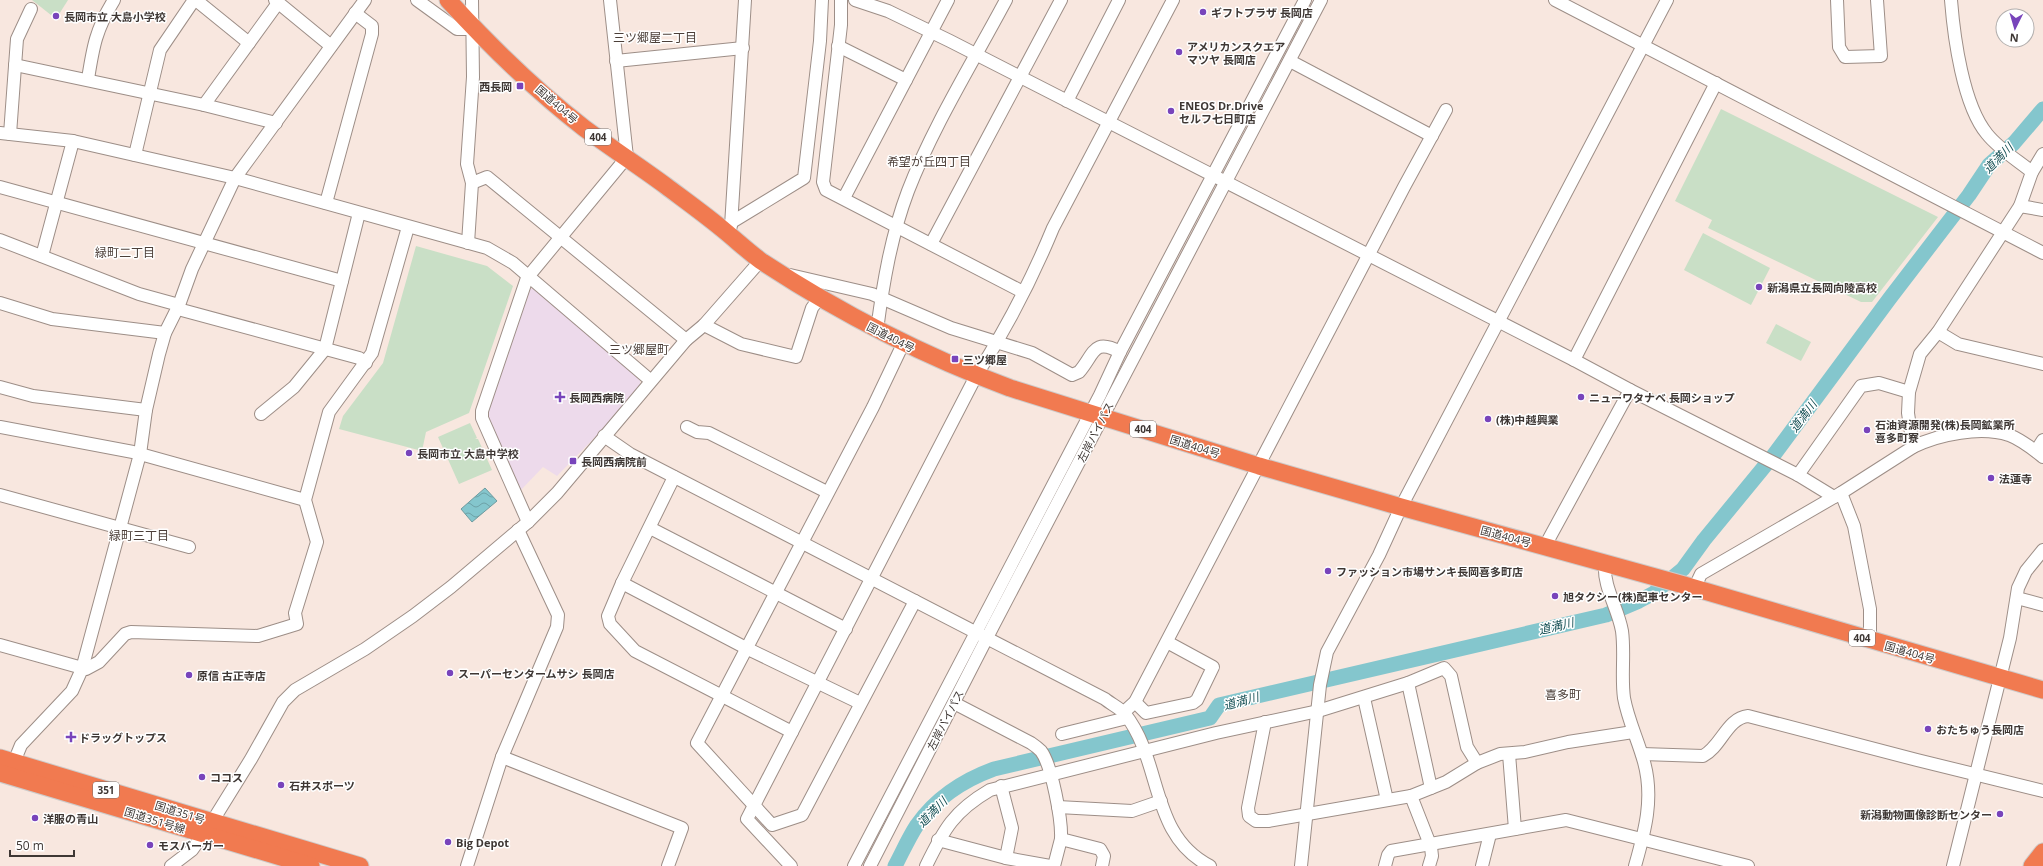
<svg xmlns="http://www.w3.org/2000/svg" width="2043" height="866" font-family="'Open Sans','Noto Sans JP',sans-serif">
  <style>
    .medical { fill: #eddaeb }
    .garden { fill: #c9dfc6 }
    .water { fill: url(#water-waves); stroke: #6f9b9f }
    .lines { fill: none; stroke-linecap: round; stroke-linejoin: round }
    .river { stroke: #84c6cd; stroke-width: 15 }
    .minor-casing { stroke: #9d8e87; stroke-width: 14 }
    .highway-casing { stroke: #cdcbca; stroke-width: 19 }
    .minor { stroke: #fff; stroke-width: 12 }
    .highway { stroke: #f17a50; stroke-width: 17 }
    .poi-dot { fill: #7844bb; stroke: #fff; stroke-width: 1.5 }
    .labels { text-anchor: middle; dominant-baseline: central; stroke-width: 3; stroke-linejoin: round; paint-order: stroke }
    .shield { fill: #fff; stroke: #787371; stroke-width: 1 }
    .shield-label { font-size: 10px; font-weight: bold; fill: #3e3734 }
    .poi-label { font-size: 11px; font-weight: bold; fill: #3e3734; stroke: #fff; text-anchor: start }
    .street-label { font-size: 11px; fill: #3e3734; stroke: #fff }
    .neighbourhood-label { font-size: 12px; fill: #4c3f39; stroke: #fff }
    .water-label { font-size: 12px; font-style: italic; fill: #165055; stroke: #fff }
  </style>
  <defs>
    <pattern id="water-waves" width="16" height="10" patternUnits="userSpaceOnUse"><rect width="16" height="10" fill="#84c6cd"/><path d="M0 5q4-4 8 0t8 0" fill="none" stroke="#6da2a7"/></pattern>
  </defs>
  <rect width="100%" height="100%" fill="#f8e7df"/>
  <path class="medical" d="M533,288L640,380V386L600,432L557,476L543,467L519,492L486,416L527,290Z"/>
  <g class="garden">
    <path d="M32,0H68L56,19Z"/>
    <path d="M1721,109L1938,217L1872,302H1861L1708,228L1712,220L1675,201Z"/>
    <path d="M1703,233L1770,268L1751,305L1684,270Z"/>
    <path d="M416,246L487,266L513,286L469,413L426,432L422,451L339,429L343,416L383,363Z"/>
    <path d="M1776,324L1811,342L1801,361L1766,343Z"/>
    <path d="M470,423L477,438L475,439H478L492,470L459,484L438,437Z"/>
  </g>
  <path class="water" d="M485,488L497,501L472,522L461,509Z"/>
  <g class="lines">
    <path class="river" d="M895,866C902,853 909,837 917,825C936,798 964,780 994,769L1210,718L1219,705L1606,615L1639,601L1654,593L1683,569L1704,540L1773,456L1890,298L1969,195L1989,165L2014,143L2043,109"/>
    <g class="minor-casing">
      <g id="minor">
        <path d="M196,0L249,43"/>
        <path d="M275,0L331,46"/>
        <path d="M417,0L457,29H474"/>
        <path d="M841,0V25L823,182L826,190L1023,292"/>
        <path d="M855,0L888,11L950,41L1574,360L1630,390L1798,475L1834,497"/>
        <path d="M1555,0L2043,253"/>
        <path d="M1837,0L1839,47L1845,57L1881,56L1877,0"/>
        <path d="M838,46L906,80"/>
        <path d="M616,61L743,48"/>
        <path d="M1290,61L1432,136"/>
        <path d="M15,65L204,105L276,123"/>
        <path d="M88,79C93,47 96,29 114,0"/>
        <path d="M1067,101L1119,0"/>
        <path d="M204,105L278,3"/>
        <path d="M0,133L73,141L235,178L487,248L513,263L650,380"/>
        <path d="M10,134L17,39L31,9"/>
        <path d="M135,155L160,50L194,0"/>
        <path d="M2032,172L2043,154"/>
        <path d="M472,183L487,177L686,340"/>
        <path d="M0,187L342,281"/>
        <path d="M844,198L948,0"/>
        <path d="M326,203L372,34V26L355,13"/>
        <path d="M2020,206L2043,210"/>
        <path d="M732,222L804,178L820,41L822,0"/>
        <path d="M731,226L745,0"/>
        <path d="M0,240L139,294L179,305"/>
        <path d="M468,243L472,183L467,164L473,77L472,0"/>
        <path d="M931,244L1061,0"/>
        <path d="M42,256L73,141"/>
        <path d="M790,275L872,294L951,328L1032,353L1072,375L1079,372C1094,355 1093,337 1120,352"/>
        <path d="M0,303L52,319L165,333"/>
        <path d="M178,309L359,358L366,363"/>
        <path d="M704,325L741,344L796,357L812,308L820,297"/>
        <path d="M877,330C883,284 891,236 908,191C933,126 973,62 1006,0"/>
        <path d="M1938,332L1958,344L2043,364"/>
        <path d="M903,344L873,407L697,743L772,825L802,815L915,601"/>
        <path d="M1574,360L1716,83"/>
        <path d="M0,387L33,396L146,410"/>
        <path d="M261,414L294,387L325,349L359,213"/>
        <path d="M0,427L133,452L305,500"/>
        <path d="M687,427L697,432L709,433L827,492"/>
        <path d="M604,436L630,454C788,537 947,618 1105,699C1111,704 1120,708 1125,714C1163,762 1149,835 1210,866"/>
        <path d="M1913,447C1939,434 1981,426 2009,435C2022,440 2033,449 2043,457"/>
        <path d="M2036,451L2043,440"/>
        <path d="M1798,475L1861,386L1879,383L1909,392"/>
        <path d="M674,477L622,583L608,616L610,624L635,651L792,732"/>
        <path d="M1841,493L1854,526L1870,609V640"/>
        <path d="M0,495L189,547"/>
        <path d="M528,522L482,418V411L527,278L627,157L610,0"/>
        <path d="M650,528L846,629"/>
        <path d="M1545,546L1630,390"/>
        <path d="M1605,564C1603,587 1618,608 1622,631C1625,653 1621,676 1624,698C1628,720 1638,740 1644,762C1654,798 1645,831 1635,866"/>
        <path d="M622,583L746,648L860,703"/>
        <path d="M1694,589L1701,574L1841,493L1913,447L1908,413L1909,392L1920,354L1938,332L2020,206L2032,172C2017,160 1999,149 1987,134C1963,105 1954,38 1951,0"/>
        <path d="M2017,598L2043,605"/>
        <path d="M0,645L86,669L99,662L125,634L131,632L258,636L297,624L295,613L317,542L305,500L329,412L372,353L408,227"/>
        <path d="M1408,683L1431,788"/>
        <path d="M1364,698L1387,800"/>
        <path d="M1135,702L1146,713L1193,703L1197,700L1213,667L1167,642"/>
        <path d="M954,703L1031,743C1034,745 1038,748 1041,751C1052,766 1062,820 1061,839L1100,849L1104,856L1102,866"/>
        <path d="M1123,713L1135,702L1404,187L1446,110"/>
        <path d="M1265,722L1248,808L1249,816L1256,821H1268L1411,796L1446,782L1477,763L1500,754L1525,752L1568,742L1633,732"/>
        <path d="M1062,734L1127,718"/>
        <path d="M1509,754L1515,829"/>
        <path d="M1642,754L1703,756C1721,747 1727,718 1748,716L1917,760L2043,791"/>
        <path d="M502,757L682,828L668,866"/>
        <path d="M14,762L21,745L72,691L82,669L140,454L146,410L159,354L165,333L179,305L192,269L235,178L365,0"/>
        <path d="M1001,786L1012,828L1006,858"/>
        <path d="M1411,796L1431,847L1432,856L1429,866"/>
        <path d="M1058,807L1132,811L1161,801"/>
        <path d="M938,840L1006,858L1050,866"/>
        <path d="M171,866L192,850L212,822L251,759L283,702L295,690L365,649L413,616L451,587L528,522L557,493L686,340L704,325L761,260"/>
        <path d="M467,866L502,757L557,627L558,615L518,530"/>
        <path d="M791,866L747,819L976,376C1006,329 1032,279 1053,228L1173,0"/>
        <path d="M854,866L1100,395L1120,352L1305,0"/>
        <path d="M870,866L993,626L1321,0"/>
        <path d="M926,866C944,829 954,811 990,790L1216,733L1318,711L1408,683L1444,668L1451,676L1467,747L1477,763"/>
        <path d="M1054,866L1061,839"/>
        <path d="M1301,866L1320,685L1327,652L1379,555L1401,507L1667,0"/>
        <path d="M1385,866L1388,855L1391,851L1566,820L1748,866"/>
        <path d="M1482,866L1490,834"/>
        <path d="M1953,866L2010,638L2018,588L2026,571L2043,550"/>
      </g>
    </g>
    <g class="highway-casing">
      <g id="highway">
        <path d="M448,0C490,46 535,90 584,128C611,148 639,166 666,186C686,201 707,216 726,232C738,242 749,252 761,261C840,313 921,355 1010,388L1259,466L1401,507L1684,585L2043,690"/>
        <path d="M0,758L360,866"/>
        <path d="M0,773L311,866"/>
        <path d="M2032,866L2043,852"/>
      </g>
    </g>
    <use href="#minor" class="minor"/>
    <use href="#highway" class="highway"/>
  </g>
  <g class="poi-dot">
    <circle cx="1203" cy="12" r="4"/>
    <circle cx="56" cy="16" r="4"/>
    <circle cx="1179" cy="52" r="4"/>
    <rect x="516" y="82" width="8" height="8" rx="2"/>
    <circle cx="1171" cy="111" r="4"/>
    <circle cx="1759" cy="287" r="4"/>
    <rect x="951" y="355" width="8" height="8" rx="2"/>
    <path d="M558 391h4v4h4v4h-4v4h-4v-4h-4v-4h4z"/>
    <circle cx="1581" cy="397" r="4"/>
    <circle cx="1488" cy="419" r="4"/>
    <circle cx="1867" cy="430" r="4"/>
    <circle cx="409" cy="453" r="4"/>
    <rect x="569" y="457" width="8" height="8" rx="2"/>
    <circle cx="1991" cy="478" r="4"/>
    <circle cx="1328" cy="571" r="4"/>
    <circle cx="1555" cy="596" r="4"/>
    <circle cx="450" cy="673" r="4"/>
    <circle cx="189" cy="675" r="4"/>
    <circle cx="1928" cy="729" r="4"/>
    <path d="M69 731h4v4h4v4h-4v4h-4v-4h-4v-4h4z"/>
    <circle cx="202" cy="777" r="4"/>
    <circle cx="281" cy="785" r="4"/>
    <circle cx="2000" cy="814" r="4"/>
    <circle cx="35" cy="818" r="4"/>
    <circle cx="448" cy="842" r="4"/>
    <circle cx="150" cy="845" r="4"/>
  </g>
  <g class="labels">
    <g class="shield">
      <rect x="585" y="129" width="26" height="16" rx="3"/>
      <rect x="1130" y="421" width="26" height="16" rx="3"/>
      <rect x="1849" y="630" width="26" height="16" rx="3"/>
      <rect x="93" y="782" width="26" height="16" rx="3"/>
    </g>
    <g class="shield-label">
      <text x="598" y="137">404</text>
      <text x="1143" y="429">404</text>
      <text x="1862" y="638">404</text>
      <text x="106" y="790">351</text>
    </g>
    <g class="poi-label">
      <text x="1211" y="12">ギフトプラザ 長岡店</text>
      <text x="64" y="16">長岡市立 大島小学校</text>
      <text x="1187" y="46">アメリカンスクエア<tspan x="1187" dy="13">マツヤ 長岡店</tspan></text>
      <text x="512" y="86" text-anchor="end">西長岡</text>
      <text x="1179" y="105">ENEOS Dr.Drive<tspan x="1179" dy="13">セルフ七日町店</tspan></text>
      <text x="1767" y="287">新潟県立長岡向陵高校</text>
      <text x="963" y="359">三ツ郷屋</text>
      <text x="569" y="397">長岡西病院</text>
      <text x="1589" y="397">ニューワタナベ 長岡ショップ</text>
      <text x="1496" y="419">(株)中越興業</text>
      <text x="1875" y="424">石油資源開発(株)長岡鉱業所<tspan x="1875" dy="13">喜多町寮</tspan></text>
      <text x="417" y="453">長岡市立 大島中学校</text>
      <text x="581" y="461">長岡西病院前</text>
      <text x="1999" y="478">法蓮寺</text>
      <text x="1336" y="571">ファッション市場サンキ長岡喜多町店</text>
      <text x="1563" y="596">旭タクシー(株)配車センター</text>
      <text x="458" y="673">スーパーセンタームサシ 長岡店</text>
      <text x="197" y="675">原信 古正寺店</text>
      <text x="1936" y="729">おたちゅう長岡店</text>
      <text x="79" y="737">ドラッグトップス</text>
      <text x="210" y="777">ココス</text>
      <text x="289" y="785">石井スポーツ</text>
      <text x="1992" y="814" text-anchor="end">新潟動物画像診断センター</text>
      <text x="43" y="818">洋服の青山</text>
      <text x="456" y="842">Big Depot</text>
      <text x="158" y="845">モスバーガー</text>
    </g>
    <g class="street-label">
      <text transform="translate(557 104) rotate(41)">国道404号</text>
      <text transform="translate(891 337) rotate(27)">国道404号</text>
      <text transform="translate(1095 432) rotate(-63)">左岸バイパス</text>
      <text transform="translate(1195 446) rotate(17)">国道404号</text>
      <text transform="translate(1506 536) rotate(15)">国道404号</text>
      <text transform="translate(1910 652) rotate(16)">国道404号</text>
      <text transform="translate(945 720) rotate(-63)">左岸バイパス</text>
      <text transform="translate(180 812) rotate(17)">国道351号</text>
      <text transform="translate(155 820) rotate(17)">国道351号線</text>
    </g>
    <g class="neighbourhood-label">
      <text x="655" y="37">三ツ郷屋二丁目</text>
      <text x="929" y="161">希望が丘四丁目</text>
      <text x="125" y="252">緑町二丁目</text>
      <text x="639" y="349">三ツ郷屋町</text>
      <text x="139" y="535">緑町三丁目</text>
      <text x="1563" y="694">喜多町</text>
    </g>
    <g class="water-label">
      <text transform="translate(1998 158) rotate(-45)">道満川</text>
      <text transform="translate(1803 416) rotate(-53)">道満川</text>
      <text transform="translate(1556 626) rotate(-13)">道満川</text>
      <text transform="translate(1241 701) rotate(-15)">道満川</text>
      <text transform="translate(932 812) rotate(-45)">道満川</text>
    </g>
  </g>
  <g transform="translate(2015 28) rotate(185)"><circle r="19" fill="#ffffff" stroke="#b2afae"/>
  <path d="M0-3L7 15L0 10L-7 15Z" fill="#7844bb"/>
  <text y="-6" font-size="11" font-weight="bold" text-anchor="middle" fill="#3e3734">N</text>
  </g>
  <path d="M10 850v6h64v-6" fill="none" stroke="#3e3734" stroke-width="2"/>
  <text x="16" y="850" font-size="12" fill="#3e3734" stroke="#ffffff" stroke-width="3" paint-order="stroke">50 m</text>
</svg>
